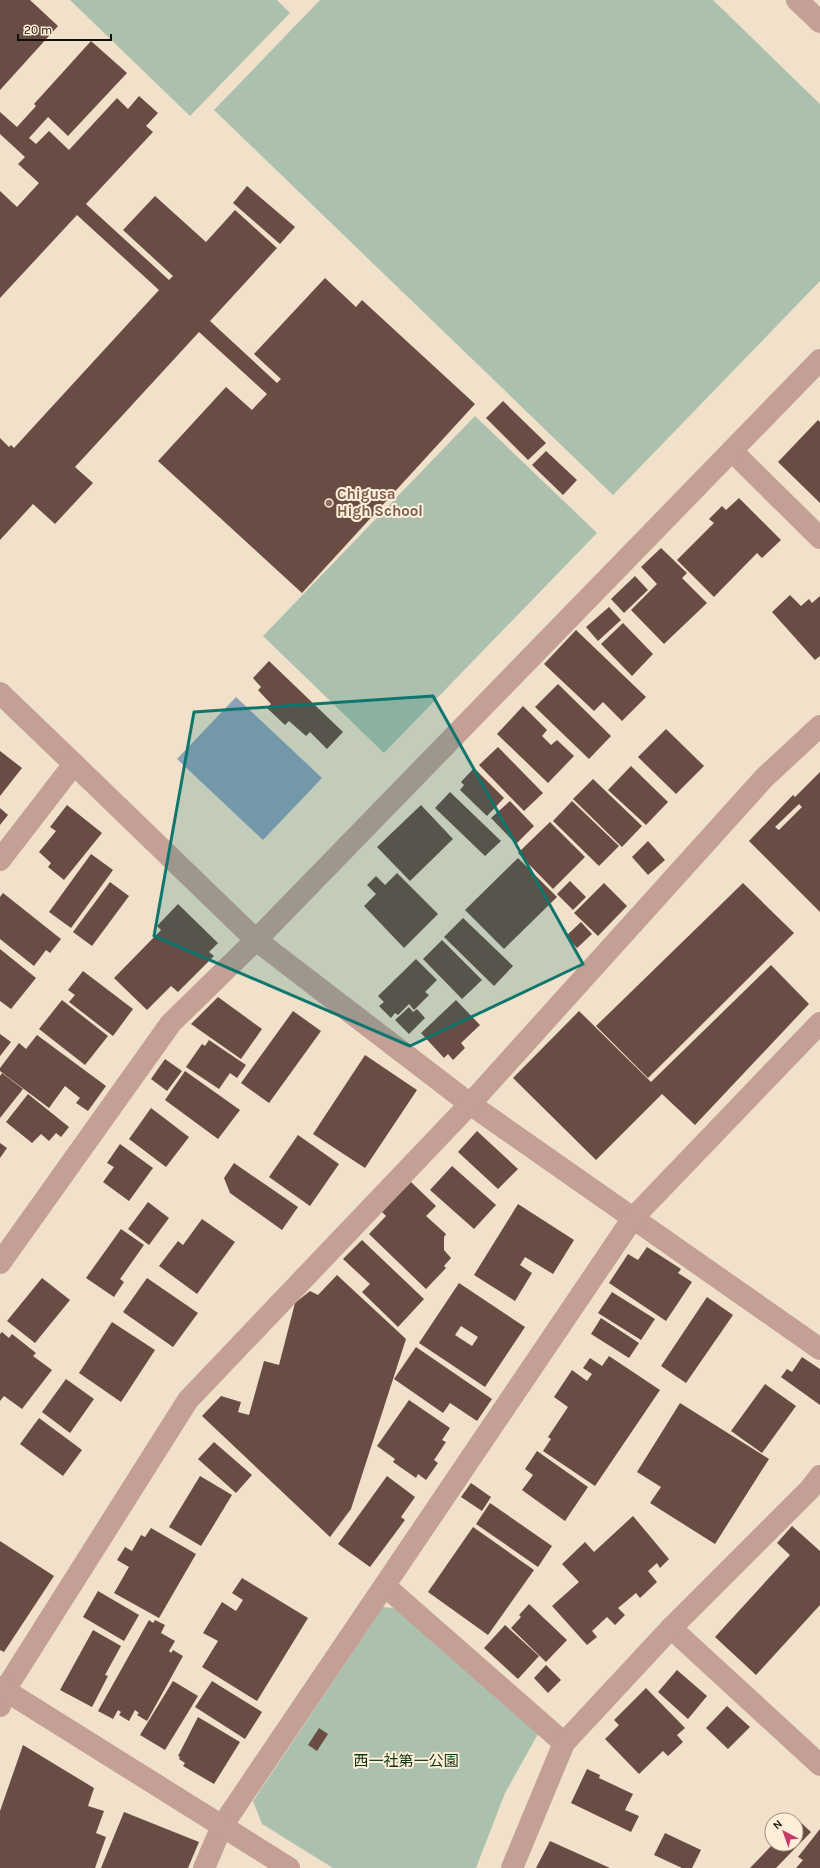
<svg xmlns="http://www.w3.org/2000/svg" width="820" height="1868" font-family="Karla,'Noto Sans JP',sans-serif">
  <style>
    .green { fill: #abc1ad }
    .water { fill: #8da1b9 }
    .building { fill: #694c43; fill-rule: evenodd }
    .lines { fill: none; stroke-linecap: round; stroke-linejoin: round }
    .minor { stroke: #c39f95; stroke-width: 22 }
    .tertiary { stroke: #c39f95; stroke-width: 22 }
    .marked { fill: #0f766e; fill-opacity: 0.2; stroke: #0f766e; stroke-width: 3; stroke-linejoin: round }
    .education-dot { fill: #8d6e63; stroke: #ffeed8; stroke-width: 1.5 }
    .labels { text-anchor: middle; dominant-baseline: central; stroke-width: 4; stroke-linejoin: round; paint-order: stroke }
    .education-label { font-size: 15px; font-weight: bold; fill: #785e54; stroke: #ffeed8; text-anchor: start }
    .park-label { font-size: 15px; fill: #0b3515; stroke: #ffeed8 }
  </style>
  <rect width="100%" height="100%" fill="#f1e1cb"/>
  <g class="green">
    <path d="M70,0H277L290,13L190,116Z"/>
    <path d="M320,0H713L820,104V281L613,495L214,110Z"/>
    <path d="M475,416L597,533L384,753L263,636Z"/>
    <path d="M383,1607L394,1608L538,1734L505,1793L476,1868H333L262,1824L253,1801Z"/>
  </g>
  <path class="water" d="M236,697L322,778L263,840L177,759Z"/>
  <g class="building">
    <path d="M0,0H30L58,26L0,90Z"/>
    <path d="M91,41L127,73L68,136L48,117L29,138L36,144L49,131L69,150L117,98L128,109L139,96L158,113L146,126L153,132L86,204L169,280L173,276L123,230L155,196L206,242L235,210L277,248L210,321L277,383L281,379L254,354L325,278L356,307L362,300L475,404L302,593L158,461L226,387L252,410L267,394L199,332L75,467L93,483L55,524L33,504L0,540V438L9,447L11,445L14,448L159,290L77,215L0,298V191L17,207L39,183L18,164L25,157L0,134V112L17,127L36,106L34,104Z"/>
    <path d="M247,186L295,227L280,244L233,203Z"/>
    <path d="M503,401L546,443L528,460L486,418Z"/>
    <path d="M818,420L820,422V503L778,462Z"/>
    <path d="M546,451L577,480L563,495L532,465Z"/>
    <path d="M739,498L781,540L762,558L757,553L714,597L677,560L714,523L709,519L722,506L726,510Z"/>
    <path d="M661,548L687,573L682,578L707,603L664,644L631,610L657,584L641,567Z"/>
    <path d="M635,576L648,590L624,613L611,599Z"/>
    <path d="M790,595L801,606L809,599L812,603L820,596V656L815,660L772,612Z"/>
    <path d="M609,607L621,620L598,641L586,627Z"/>
    <path d="M623,623L653,654L632,676L601,644Z"/>
    <path d="M576,630L646,697L622,721L603,702L594,711L544,664Z"/>
    <path d="M269,661L343,732L327,749L310,732L306,736L289,721L285,725L267,708L271,704L258,690L261,687L253,678Z"/>
    <path d="M558,684L611,736L589,759L535,707Z"/>
    <path d="M523,706L547,730L542,736L551,745L557,740L574,756L548,783L497,734Z"/>
    <path d="M666,729L704,766L676,794L638,757Z"/>
    <path d="M498,747L543,793L524,811L479,765Z"/>
    <path d="M0,751L22,768L0,796Z"/>
    <path d="M631,766L668,802L646,825L608,790Z"/>
    <path d="M474,768L504,798L487,816L460,790L464,785L461,782Z"/>
    <path d="M820,772V912L749,841L793,795L795,797ZM799,804L802,807L779,830L775,827Z"/>
    <path d="M593,779L642,826L622,847L573,799Z"/>
    <path d="M450,792L501,841L485,856L435,808Z"/>
    <path d="M510,801L534,826L516,844L491,818Z"/>
    <path d="M572,801L619,846L599,866L553,821Z"/>
    <path d="M67,805L102,833L64,880L48,867L51,863L39,852L56,831L50,827Z"/>
    <path d="M421,805L453,839L410,881L377,847Z"/>
    <path d="M0,808L8,815L0,825Z"/>
    <path d="M550,822L585,857L553,889L518,853Z"/>
    <path d="M648,841L665,860L648,875L632,857Z"/>
    <path d="M91,854L113,870L71,928L49,912Z"/>
    <path d="M518,858L557,897L504,949L465,910Z"/>
    <path d="M397,873L438,914L404,948L364,906L376,894L367,885L376,876L385,885Z"/>
    <path d="M570,881L586,897L573,910L557,894Z"/>
    <path d="M110,882L129,896L92,946L73,932Z"/>
    <path d="M604,883L627,906L598,936L574,913Z"/>
    <path d="M743,883L794,933L648,1078L596,1026Z"/>
    <path d="M3,893L61,939L50,953L46,950L34,966L0,939V897Z"/>
    <path d="M178,904L218,943L209,952L214,956L178,992L171,986L147,1010L114,978L161,930L157,926Z"/>
    <path d="M463,918L513,966L494,986L444,937Z"/>
    <path d="M581,922L592,934L577,948L566,936Z"/>
    <path d="M442,940L482,980L462,999L423,959Z"/>
    <path d="M0,949L36,978L11,1009L0,1001Z"/>
    <path d="M416,959L437,980L425,992L429,995L414,1010L409,1004L398,1015L395,1013L391,1018L379,1006L384,1002L378,996Z"/>
    <path d="M771,965L809,1004L695,1125L662,1094L596,1160L513,1078L579,1011L651,1082Z"/>
    <path d="M83,971L133,1009L113,1036L69,1002L75,995L68,990Z"/>
    <path d="M218,997L262,1029L241,1059L191,1024Z"/>
    <path d="M62,1000L108,1036L85,1065L39,1029Z"/>
    <path d="M456,1000L480,1025L461,1043L465,1048L453,1060L448,1054L444,1058L421,1033Z"/>
    <path d="M409,1007L413,1012L417,1009L425,1018L409,1034L395,1020Z"/>
    <path d="M293,1011L321,1031L269,1103L241,1083Z"/>
    <path d="M0,1034L11,1042L0,1056Z"/>
    <path d="M37,1035L106,1086L88,1111L76,1103L80,1098L65,1086L49,1108L0,1071V1068L19,1043L26,1049Z"/>
    <path d="M209,1040L246,1065L237,1078L230,1073L219,1089L186,1067L202,1044L205,1046Z"/>
    <path d="M365,1055L417,1090L365,1168L313,1134Z"/>
    <path d="M165,1059L182,1071L167,1091L151,1079Z"/>
    <path d="M185,1071L240,1110L218,1139L165,1100Z"/>
    <path d="M2,1073L23,1089L0,1118V1076Z"/>
    <path d="M28,1094L69,1127L61,1137L56,1133L49,1141L41,1134L32,1143L6,1122Z"/>
    <path d="M151,1108L189,1137L166,1167L129,1139Z"/>
    <path d="M477,1131L518,1169L498,1189L458,1152Z"/>
    <path d="M298,1135L339,1164L310,1206L269,1177Z"/>
    <path d="M0,1143L7,1148L0,1158Z"/>
    <path d="M120,1144L153,1168L129,1201L103,1182L114,1167L107,1163Z"/>
    <path d="M234,1163L298,1207L282,1230L230,1193L224,1178Z"/>
    <path d="M452,1166L496,1205L474,1229L430,1190Z"/>
    <path d="M411,1182L436,1206L426,1216L446,1234L444,1237V1250L451,1258L444,1266L446,1268L426,1289L369,1234L386,1216L382,1212Z"/>
    <path d="M148,1202L169,1218L149,1245L128,1229Z"/>
    <path d="M518,1204L574,1240L553,1274L525,1257L520,1265L532,1273L515,1301L474,1275Z"/>
    <path d="M202,1219L235,1242L197,1294L159,1266L178,1241L183,1245Z"/>
    <path d="M121,1229L144,1245L120,1279L124,1282L114,1297L86,1278Z"/>
    <path d="M362,1240L424,1299L398,1327L362,1292L370,1284L343,1259Z"/>
    <path d="M647,1247L681,1269L678,1273L692,1282L666,1321L609,1283L628,1254L638,1260Z"/>
    <path d="M337,1275L406,1339L351,1509L330,1537L202,1416L221,1396L241,1402L238,1412L249,1415L264,1361L279,1365L295,1303L310,1291L318,1295Z"/>
    <path d="M42,1278L70,1300L35,1343L7,1321Z"/>
    <path d="M147,1278L198,1313L173,1347L123,1312Z"/>
    <path d="M459,1283L525,1327L485,1387L419,1343ZM461,1326L478,1337L472,1346L455,1335Z"/>
    <path d="M612,1292L655,1319L641,1340L598,1313Z"/>
    <path d="M707,1297L733,1315L686,1383L661,1366Z"/>
    <path d="M601,1318L639,1343L629,1358L591,1334Z"/>
    <path d="M112,1322L155,1350L121,1402L79,1373Z"/>
    <path d="M2,1332L9,1338L12,1334L36,1353L33,1356L52,1370L22,1409L4,1396L0,1401V1334Z"/>
    <path d="M416,1347L492,1399L477,1421L450,1403L443,1413L394,1379Z"/>
    <path d="M609,1356L660,1390L595,1486L543,1451L551,1439L548,1437L568,1407L554,1397L572,1370L587,1381L592,1374L583,1368L590,1358L602,1366Z"/>
    <path d="M802,1357L820,1369V1405L781,1377L787,1369L792,1372Z"/>
    <path d="M66,1379L94,1399L70,1433L42,1412Z"/>
    <path d="M765,1384L796,1406L762,1453L731,1431Z"/>
    <path d="M409,1400L450,1428L442,1440L446,1442L434,1460L438,1463L426,1480L418,1474L416,1478L393,1462L395,1459L377,1446Z"/>
    <path d="M680,1403L769,1459L715,1544L650,1503L661,1487L637,1472Z"/>
    <path d="M39,1418L82,1450L63,1476L20,1444Z"/>
    <path d="M214,1442L252,1475L236,1493L198,1459Z"/>
    <path d="M537,1451L588,1487L565,1521L522,1490L533,1475L525,1469Z"/>
    <path d="M200,1476L232,1495L201,1546L169,1527Z"/>
    <path d="M387,1476L415,1497L401,1517L405,1520L370,1567L338,1544Z"/>
    <path d="M471,1483L491,1497L482,1511L461,1497Z"/>
    <path d="M490,1503L552,1546L538,1567L476,1524Z"/>
    <path d="M633,1516L669,1559L660,1568L657,1563L648,1571L657,1582L640,1598L636,1593L618,1608L625,1615L615,1625L607,1617L592,1631L597,1637L587,1645L552,1606L579,1582L562,1564L585,1542L594,1552Z"/>
    <path d="M792,1526L820,1551V1605L756,1675L715,1637L790,1555L777,1543Z"/>
    <path d="M473,1527L534,1570L488,1635L428,1592Z"/>
    <path d="M151,1528L196,1554L159,1618L114,1593L129,1567L117,1560L125,1547L132,1551L141,1535L145,1537Z"/>
    <path d="M0,1541L54,1576L4,1652L0,1650Z"/>
    <path d="M242,1578L308,1618L257,1701L202,1667L218,1641L203,1633L222,1602L236,1611L243,1600L232,1593Z"/>
    <path d="M98,1591L139,1615L124,1641L83,1617Z"/>
    <path d="M529,1604L567,1640L546,1662L511,1628L521,1617L519,1615Z"/>
    <path d="M149,1620L153,1623L155,1620L165,1625L161,1633L175,1641L169,1651L171,1653L173,1650L183,1656L147,1721L137,1715L139,1713L135,1710L129,1721L119,1715L121,1712L118,1710L113,1719L98,1711Z"/>
    <path d="M505,1625L539,1656L518,1679L484,1648Z"/>
    <path d="M93,1630L121,1646L105,1675L108,1676L92,1707L60,1690Z"/>
    <path d="M546,1665L561,1680L548,1693L534,1678Z"/>
    <path d="M677,1670L707,1696L688,1719L658,1692Z"/>
    <path d="M173,1681L198,1696L165,1750L140,1735Z"/>
    <path d="M212,1681L262,1712L245,1739L195,1707Z"/>
    <path d="M646,1688L685,1728L677,1735L683,1742L668,1756L663,1751L639,1774L605,1739L619,1725L614,1720Z"/>
    <path d="M727,1706L750,1727L728,1749L706,1728Z"/>
    <path d="M198,1717L240,1742L214,1784L183,1766L185,1763L179,1759L180,1757L178,1756Z"/>
    <path d="M319,1728L328,1734L317,1751L308,1745Z"/>
    <path d="M23,1745L94,1788L88,1806L104,1811L96,1833L106,1837L95,1868H0V1811Z"/>
    <path d="M587,1769L600,1775L599,1778L633,1794L625,1810L639,1816L631,1832L571,1803Z"/>
    <path d="M124,1812L199,1842L188,1868H101Z"/>
    <path d="M796,1818L811,1832L776,1868H750L773,1844H796Z"/>
    <path d="M820,1829V1868H796L803,1860L798,1857Z"/>
    <path d="M665,1833L701,1850L692,1868H682L654,1855Z"/>
    <path d="M550,1841L610,1868H536Z"/>
  </g>
  <g class="lines">
    <g class="minor">
      <path d="M797,0L820,22"/>
      <path d="M733,452L820,538"/>
      <path d="M0,693L74,764"/>
      <path d="M0,860L74,764L256,940L470,1104L820,1349"/>
      <path d="M0,1263L171,1023L256,940L820,360"/>
      <path d="M385,1586L564,1743"/>
      <path d="M671,1628L820,1765"/>
      <path d="M0,1706L5,1690L188,1400L470,1104L764,778L820,726"/>
      <path d="M204,1868L222,1826L633,1218L820,1023"/>
      <path d="M512,1868L564,1743L671,1628L810,1489L820,1476"/>
    </g>
    <path class="tertiary" d="M0,1687L289,1868"/>
  </g>
  <path class="marked" d="M433,696L583,964L410,1046L154,936L194,712Z"/>
  <circle class="education-dot" cx="329" cy="503" r="4"/>
  <g class="labels">
    <g class="education-label">
      <text x="337" y="494">Chigusa<tspan x="337" dy="17">High School</tspan></text>
    </g>
    <g class="park-label">
      <text x="406" y="1761">西一社第一公園</text>
    </g>
  </g>
  <g transform="translate(784 1832) rotate(319)"><circle r="19" fill="#ffeed8" stroke="#a19584"/>
  <path d="M0-3L7 15L0 10L-7 15Z" fill="#c63a6c"/>
  <text y="-6" font-size="11" font-weight="bold" text-anchor="middle" fill="#140f07">N</text>
  </g>
  <path d="M18 34v6h93v-6" fill="none" stroke="#140f07" stroke-width="2"/>
  <text x="24" y="34" font-size="12" fill="#140f07" stroke="#ffeed8" stroke-width="3" paint-order="stroke">20 m</text>
</svg>
